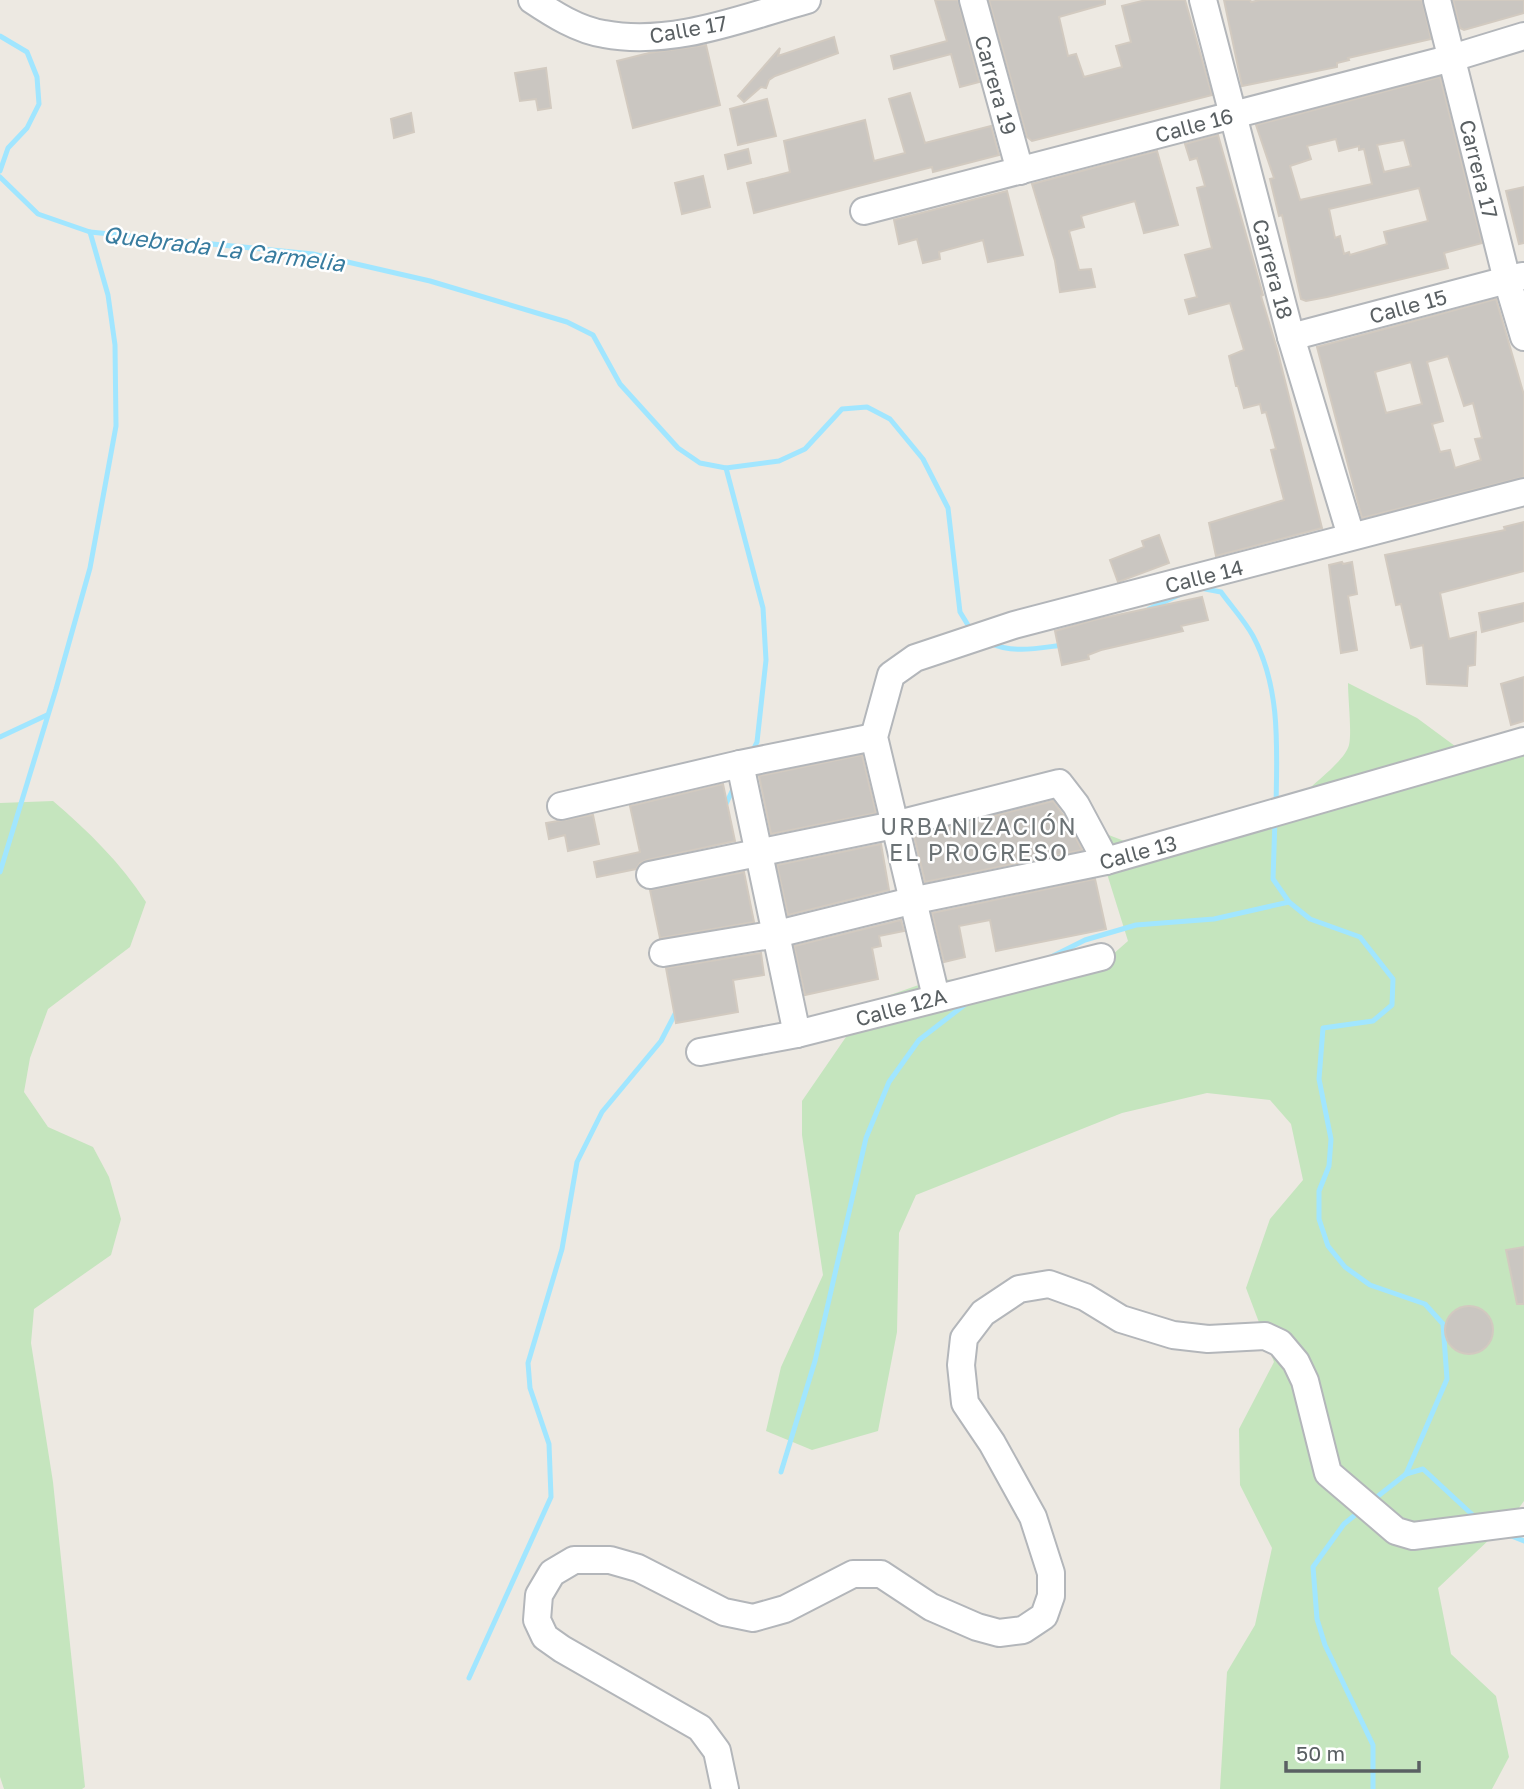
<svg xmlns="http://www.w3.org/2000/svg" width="1524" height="1789" font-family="'Golos Text',sans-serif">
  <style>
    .green { fill: #c5e5be }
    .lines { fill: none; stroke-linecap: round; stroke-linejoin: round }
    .stream { stroke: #a1e6ff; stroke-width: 5 }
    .building { fill: #cac6c1; stroke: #d2cac0; stroke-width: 2; fill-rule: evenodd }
    .minor-casing { stroke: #b3b6ba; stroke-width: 30 }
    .minor { stroke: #fff; stroke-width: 26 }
    .labels { text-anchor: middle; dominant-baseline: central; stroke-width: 5; stroke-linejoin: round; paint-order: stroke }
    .street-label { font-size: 21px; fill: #5a6063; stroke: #fff }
    .water-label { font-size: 23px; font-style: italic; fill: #387c9f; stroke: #fff }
    .neighbourhood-label { font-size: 23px; letter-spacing: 2px; fill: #6b7275; stroke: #fff }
  </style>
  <rect width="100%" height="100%" fill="#ede9e2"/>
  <g class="green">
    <path d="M1348,683L1417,718L1459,749L1524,739V1501L1510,1520L1438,1588L1451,1654L1496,1696L1509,1757L1492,1789H1220L1227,1672L1255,1625L1272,1548L1240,1485L1239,1429L1274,1362L1246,1288L1270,1219L1303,1180L1291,1124L1270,1100L1207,1093L1122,1113L916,1195L899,1233L897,1332L878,1431L812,1450L766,1431L781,1367L823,1275L802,1135V1101L870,1002L933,980L1026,978L1104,962L1128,941L1093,829L1140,847L1291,805C1305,790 1345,762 1349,745C1352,732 1348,699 1348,683Z"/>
    <path d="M53,801C88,831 121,863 146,902L130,947L48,1009L30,1058L24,1092L48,1127L93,1147L109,1177L121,1219L111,1255L34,1309L31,1343L53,1482L85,1787L82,1789H4L0,1777V803Z"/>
  </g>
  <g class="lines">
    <g class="stream">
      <path d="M0,36L27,52L37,77L39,104L27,128L8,148L0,171"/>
      <path d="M0,177L38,214L90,232L313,254L430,281L567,322L593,335L620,384L678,448L700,463L726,468L779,461L805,449L842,409L867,407L890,419L923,459L948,508L960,612L971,630"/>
      <path d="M726,468L763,608L766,660L757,742L752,752"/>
      <path d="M1200,588L1221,592C1231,606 1245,621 1253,636C1281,688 1277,749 1276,806"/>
      <path d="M1149,609L1181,594"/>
      <path d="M990,643C1013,654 1039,648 1063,645"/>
      <path d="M0,737L47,715"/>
      <path d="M724,808L735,785"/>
      <path d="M1275,819L1273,879L1289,902L1310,919L1360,937L1393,979L1392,1005L1373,1021L1323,1028L1319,1079L1331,1139L1329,1166L1319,1191V1219L1328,1246L1345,1267L1370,1285L1425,1304L1443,1324L1447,1379L1406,1474L1373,1500"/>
      <path d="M0,872L56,689L90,568L116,426L115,345L108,295L90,232"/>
      <path d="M1049,958L1085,940L1136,925L1214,919L1289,902"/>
      <path d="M781,1472L815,1361L866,1138L889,1082L919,1040L967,1003"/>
      <path d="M1406,1474L1423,1469L1477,1519"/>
      <path d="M1360,1511L1344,1524L1313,1567L1317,1619L1325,1645L1373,1745V1789"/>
      <path d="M1504,1533L1524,1541"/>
      <path d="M469,1678L551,1497L549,1444L530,1388L528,1363L562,1249L577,1162L602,1112L661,1041L676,1012"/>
    </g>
  </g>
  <g class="building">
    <path d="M935,0H958L979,82L960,87L951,54L894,69L891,56L947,41Z"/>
    <path d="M989,0H1105V4L1059,17L1068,56L1076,54L1084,77L1122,67L1116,46L1131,42L1122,6L1146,0H1185L1212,95L1032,141L1027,137Z"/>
    <path d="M1224,0H1250L1251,2L1260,0H1422L1431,39L1348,58L1349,60L1337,63V67L1242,86Z"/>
    <path d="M1453,0H1524V13L1464,30L1460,28Z"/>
    <path d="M834,37L838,53L775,76L769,80L766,88L761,87L744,102L738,96L780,48L778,56Z"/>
    <path d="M706,45L720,105L633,128L617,61L649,53Z"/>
    <path d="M546,68L551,108L538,110L536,99L520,101L515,73Z"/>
    <path d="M1440,77L1482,243L1444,253L1448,268L1327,297L1306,301L1301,299L1282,215L1279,216L1270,179L1274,178L1256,125ZM1336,139L1339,151L1359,146V150L1364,149L1372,184L1300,200L1290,166L1311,159L1307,146ZM1404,140L1411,166L1384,172L1377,145ZM1419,188L1428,221L1384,232L1387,244L1350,255L1349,252L1344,254L1340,236L1335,238L1329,209Z"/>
    <path d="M910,93L925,143L991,126L999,155L933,172L932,167L754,213L747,183L790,172L784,141L865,120L874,161L905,153L889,99Z"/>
    <path d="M767,99L776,136L738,145L730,109Z"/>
    <path d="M411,113L414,132L394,138L391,119Z"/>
    <path d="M1218,135L1263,295L1261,296L1277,349L1322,528L1216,556L1209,523L1284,500L1271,450L1276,449L1266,412L1262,413L1260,404L1244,408L1238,386H1236L1229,356L1244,350L1230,303L1189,314L1185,300L1197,297L1185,255L1212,248L1197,188L1205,186L1197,158L1190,160L1185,144Z"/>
    <path d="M748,149L751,163L728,169L725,155Z"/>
    <path d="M1157,151L1178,225L1144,233L1135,201L1081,216L1084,227L1069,231L1079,270L1091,269L1095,287L1060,292L1055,261L1032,184Z"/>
    <path d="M703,176L710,207L682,214L675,183Z"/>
    <path d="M1524,187V243L1519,244L1506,191Z"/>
    <path d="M1007,191L1023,255L988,262L983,240L939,252L940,259L923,263L917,239L899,244L894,220Z"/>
    <path d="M1496,299L1524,395V477L1362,518L1317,347ZM1448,356L1464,406L1473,403L1482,438L1475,439L1481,460L1455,468L1450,450L1440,452L1432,424L1443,421L1427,362ZM1411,362L1422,404L1386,413L1375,372Z"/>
    <path d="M1524,522V571L1440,593L1449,639L1476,632L1475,665L1468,666L1467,686L1427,684L1423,645L1411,648L1401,604L1396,605L1385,555L1505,530L1504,527Z"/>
    <path d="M1159,535L1169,563L1118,582L1110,560L1144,547L1142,541Z"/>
    <path d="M1342,562L1343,564L1352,562L1357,594L1348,596L1357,650L1341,653L1329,565Z"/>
    <path d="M1202,597L1208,620L1181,626L1183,631L1101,650L1088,655L1089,659L1062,665L1055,631L1094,620Z"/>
    <path d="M1524,603V621L1482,632L1479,613Z"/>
    <path d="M1524,677V721L1511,725L1501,684Z"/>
    <path d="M862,755L876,813L771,834L759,776Z"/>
    <path d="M723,784L735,841L647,860L640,863L636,869L597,877L594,862L640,852L630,806Z"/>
    <path d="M1053,801L1066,819L1069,835L1074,834L1082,850L925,882L914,836Z"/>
    <path d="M593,815L599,844L568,851L565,835L549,839L546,823Z"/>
    <path d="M881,844L889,890L788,915L777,865Z"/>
    <path d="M744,872L754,922L660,938L650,890Z"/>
    <path d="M1095,879L1106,929L996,951L990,920L959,926L965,957L944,962L932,913Z"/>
    <path d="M901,920L904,931L879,936L881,946L872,948L878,979L805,995L794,946Z"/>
    <path d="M761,953L764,975L733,980L738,1012L676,1023L666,968Z"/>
    <path d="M1524,1247V1304H1517L1506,1250Z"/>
    <circle cx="1469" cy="1330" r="24"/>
  </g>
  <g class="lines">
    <g class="minor-casing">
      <g id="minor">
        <path d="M532,0C553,14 578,30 604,34C672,47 742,18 807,0"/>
        <path d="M973,0L1020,171"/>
        <path d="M1203,0L1291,337L1351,536"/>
        <path d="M1437,0L1507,280L1524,337"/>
        <path d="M864,211L1452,58L1524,36"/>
        <path d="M1291,337L1522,276"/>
        <path d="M740,764L797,1034"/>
        <path d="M561,806L740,764L874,737"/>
        <path d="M650,875L894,825L1059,783L1076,805L1106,861"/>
        <path d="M663,953L777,934L911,901L1106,861L1524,741"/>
        <path d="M936,997L874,737L891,675L915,658L1014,625L1524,492"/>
        <path d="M700,1052L797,1034L1101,957"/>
        <path d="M725,1789L717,1751L700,1728L562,1649L545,1637L537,1620L539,1595L552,1573L574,1560H610L638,1568L724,1612L753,1618L785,1609L853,1574H881L931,1607L977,1627L999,1633L1023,1630L1044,1616L1051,1596V1573L1033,1517L992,1443L965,1403L961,1365L964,1338L983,1313L1019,1289L1049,1284L1085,1297L1121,1319L1173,1335L1208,1339L1265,1336L1280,1343L1296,1362L1305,1381L1328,1473L1396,1531L1413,1536L1524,1522"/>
      </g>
    </g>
    <use href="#minor" class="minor"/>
  </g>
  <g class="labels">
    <g class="street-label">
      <text transform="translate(688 29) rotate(-10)">Calle 17</text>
      <text transform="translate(996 85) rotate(74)">Carrera 19</text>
      <text transform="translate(1194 125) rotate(-15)">Calle 16</text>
      <text transform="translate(1479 169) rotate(76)">Carrera 17</text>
      <text transform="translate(1273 269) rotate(75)">Carrera 18</text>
      <text transform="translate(1408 306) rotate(-15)">Calle 15</text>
      <text transform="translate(1204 576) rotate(-14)">Calle 14</text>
      <text transform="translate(1138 852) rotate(-15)">Calle 13</text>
      <text transform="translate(901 1007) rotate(-15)">Calle 12A</text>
    </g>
    <g class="water-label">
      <text transform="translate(224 248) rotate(7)">Quebrada La Carmelia</text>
    </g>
    <g class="neighbourhood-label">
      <text x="979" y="826">URBANIZACIÓN<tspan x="979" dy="26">EL PROGRESO</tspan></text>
    </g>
  </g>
  <path d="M1286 1761v10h133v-10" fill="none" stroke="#5a6063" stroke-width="3.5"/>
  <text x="1296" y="1761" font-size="21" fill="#5a6063" stroke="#ffffff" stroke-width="5" paint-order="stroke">50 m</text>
</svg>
